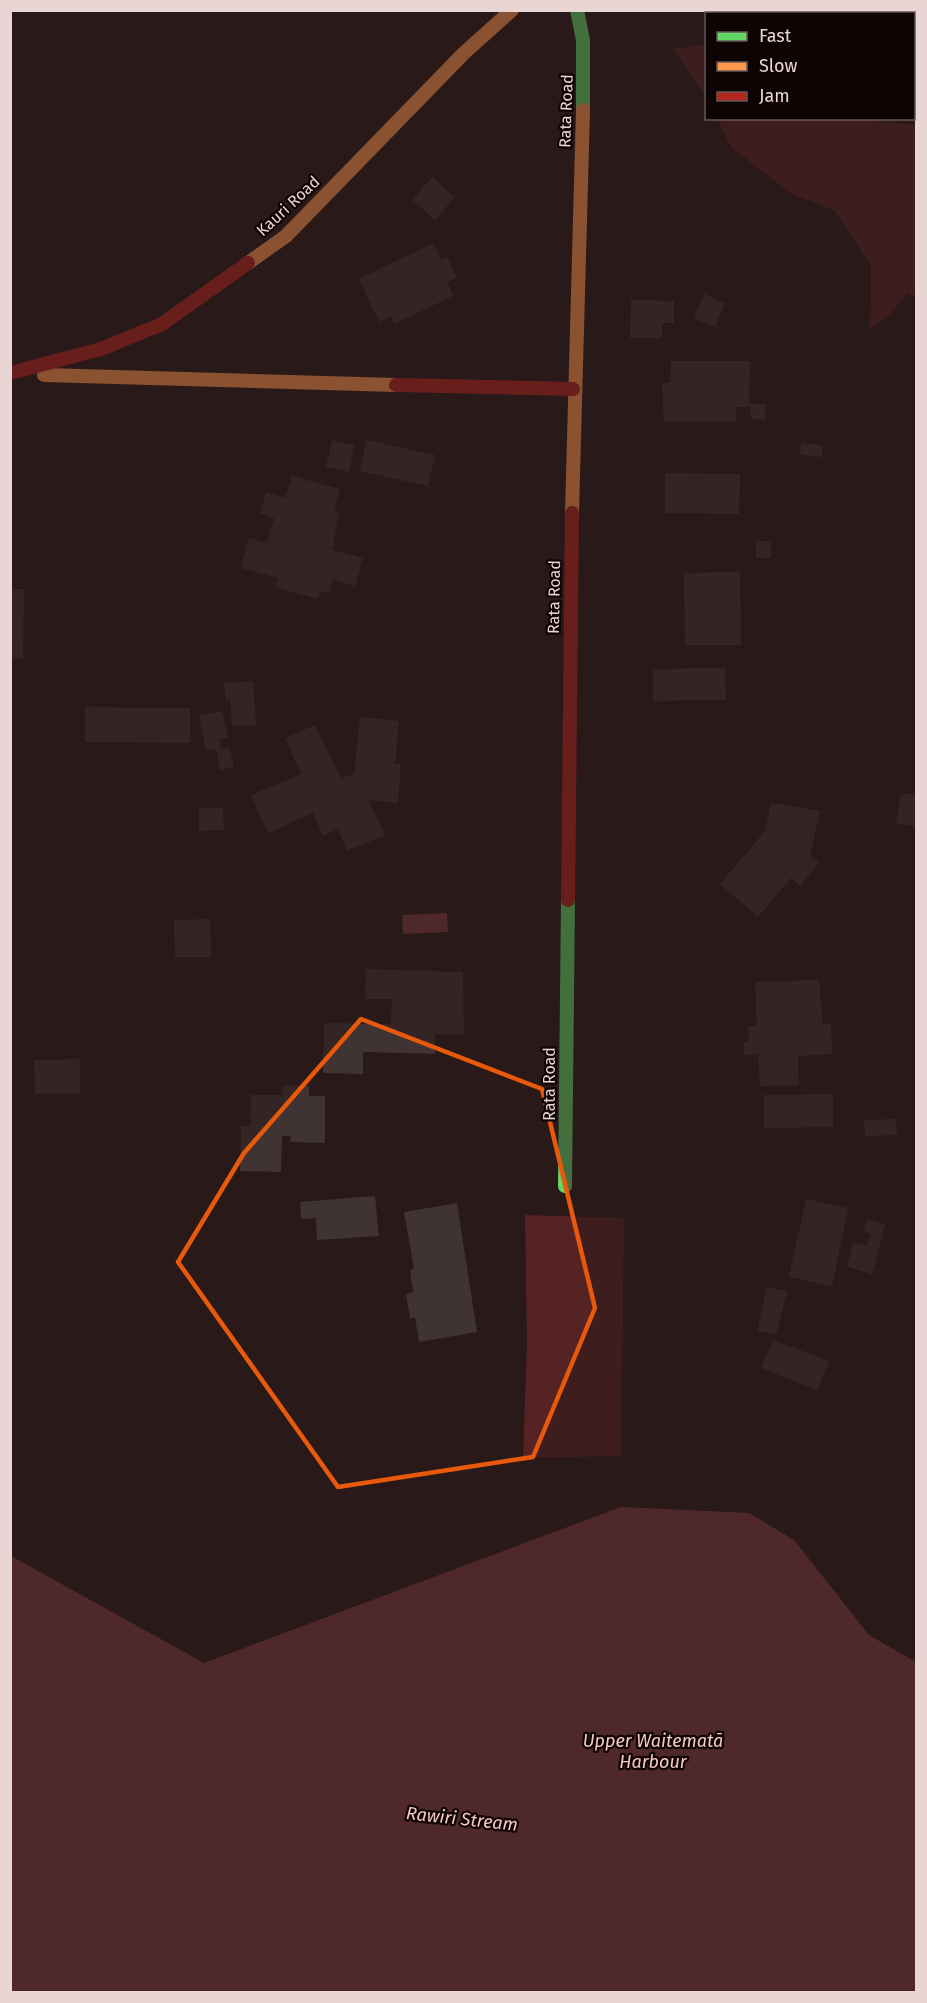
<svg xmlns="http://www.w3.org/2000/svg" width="927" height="2003" font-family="'Fira Sans',sans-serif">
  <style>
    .green { fill: #552324 }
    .water { fill: #7d3b3c }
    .building { fill: #403333 }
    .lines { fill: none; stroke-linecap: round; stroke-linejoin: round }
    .fast { stroke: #63d668; stroke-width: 14 }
    .slow { stroke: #ff974d; stroke-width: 14 }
    .jam { stroke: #b3261e; stroke-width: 14 }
    .marked { fill: none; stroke: #e8590c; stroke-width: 4.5; stroke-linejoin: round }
    .labels { text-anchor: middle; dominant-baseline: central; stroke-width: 4.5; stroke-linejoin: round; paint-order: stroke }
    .street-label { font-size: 16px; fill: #e9d5d4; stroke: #0f0404 }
    .water-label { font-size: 18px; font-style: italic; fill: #f6c9c7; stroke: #0f0404 }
  </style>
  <rect width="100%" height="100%" fill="#291919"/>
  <g class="green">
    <path d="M706,44V97L673,49Z"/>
    <path d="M855,118L916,125V297L908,293L890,314L870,329L871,266L835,211L790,193L731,147L717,119Z"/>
    <path d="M525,1215L624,1218L621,1456L523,1458L527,1344Z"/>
  </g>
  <g class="water">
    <path d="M447,913L448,932L403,934L402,915Z"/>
    <path d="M621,1507L749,1513L794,1540L869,1635L916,1662V1992H11V1556L204,1663Z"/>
  </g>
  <g class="building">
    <path d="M851,10H888L891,14H848Z"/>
    <path d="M432,177L455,197L435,220L412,200Z"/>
    <path d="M433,243L441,260L447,257L457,278L447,282L453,296L394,324L391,317L379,322L359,279Z"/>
    <path d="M704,294L725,303L715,327L694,319Z"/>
    <path d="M631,300L674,301V323H662V338H630Z"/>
    <path d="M671,361H750L749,404H765V420L751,419L750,407H736V422L664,421L662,383H670Z"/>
    <path d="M332,440L354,445L349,472L326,467Z"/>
    <path d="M367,440L435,455L428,486L360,471Z"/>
    <path d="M801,443L823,445L822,457L800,455Z"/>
    <path d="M665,473L740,474L739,514L665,513Z"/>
    <path d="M292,476L340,489L334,511L339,513L332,550L363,558L355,586L333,579L329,593L320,591L318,599L275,587L278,578L241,568L249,538L267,543L274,518L260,513L266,492L285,498Z"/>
    <rect x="756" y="541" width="15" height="17"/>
    <path d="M740,572L741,645H685L684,573Z"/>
    <path d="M10,589H24L23,659H10Z"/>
    <path d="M725,668L726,700L653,701V669Z"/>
    <path d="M253,681L256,725L232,726L230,699L226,700L224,683Z"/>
    <path d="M85,707L190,708V743L85,742Z"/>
    <path d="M222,711L228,737L219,740L221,749L230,748L234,767L220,770L216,749L206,751L199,715Z"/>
    <path d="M360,717L399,721L395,764H401L398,803L369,800L385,835L347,851L338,829L323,836L313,813L268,833L251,795L301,774L285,738L315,725L341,778L354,774Z"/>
    <path d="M901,793L916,795V826L896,824Z"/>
    <path d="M771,803L820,811L810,856L819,863L800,886L791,878L758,917L720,884L765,831Z"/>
    <path d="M199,808H223L224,830L199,831Z"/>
    <path d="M210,919L211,957H175L174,920Z"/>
    <path d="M366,969L463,972L464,1035L435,1034V1054L363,1052V1074L323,1073L324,1023L391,1024L392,999H365Z"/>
    <path d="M819,980L823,1024L831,1023L832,1054L798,1056L799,1085L760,1086L758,1054L744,1055V1042H749L748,1026H757L755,982Z"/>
    <path d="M80,1059V1093L35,1094L34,1060Z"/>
    <path d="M283,1085L309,1086V1096H325V1143L290,1142L291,1136H282L281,1172L240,1171L241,1126H250L251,1095H283Z"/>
    <path d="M833,1094V1127L764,1128V1095Z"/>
    <path d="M895,1119L897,1135L865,1136L864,1120Z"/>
    <path d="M375,1196L379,1236L317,1240L316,1218L301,1219L300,1202Z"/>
    <path d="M806,1199L848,1208L832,1286L789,1277Z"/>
    <path d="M457,1203L477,1332L419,1342L415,1317L410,1319L406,1294L413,1292L410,1270L414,1269L404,1212Z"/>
    <path d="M867,1219L885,1224L872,1274L847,1267L853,1243L867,1246L871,1234L864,1232Z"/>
    <path d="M767,1287L787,1291L776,1335L757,1331Z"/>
    <path d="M773,1340L829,1361L817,1390L761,1368Z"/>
  </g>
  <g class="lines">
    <g class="fast">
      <path d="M577,10L583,40V110"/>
      <path d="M565,1186L568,900"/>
    </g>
    <g class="slow">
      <path d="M248,263L286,236L464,53L512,10"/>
      <path d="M44,375L396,385"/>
      <path d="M572,513L583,110"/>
    </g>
    <g class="jam">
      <path d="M10,373L101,349L162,324L248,263"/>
      <path d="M396,385L573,389"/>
      <path d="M568,900L572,513"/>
    </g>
  </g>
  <path d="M0 0H927V2003H0ZM361,1019L542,1089L595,1308L533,1457L338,1487L178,1262L244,1153Z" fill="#291919" fill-opacity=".55" fill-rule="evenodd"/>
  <path class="marked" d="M361,1019L542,1089L595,1308L533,1457L338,1487L178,1262L244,1153Z"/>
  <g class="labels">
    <g class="street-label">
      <text transform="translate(566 111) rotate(-88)">Rata Road</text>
      <text transform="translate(288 206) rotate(-43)">Kauri Road</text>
      <text transform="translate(554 597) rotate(-89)">Rata Road</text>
      <text transform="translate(549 1084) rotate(-90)">Rata Road</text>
    </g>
    <g class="water-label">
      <text x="653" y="1741">Upper Waitematā<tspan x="653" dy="21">Harbour</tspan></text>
      <text transform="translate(462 1819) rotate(6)">Rawiri Stream</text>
    </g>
  </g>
  <rect width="927" height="2003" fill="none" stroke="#e9d5d4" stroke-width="24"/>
  <rect x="705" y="12" width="210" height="108" fill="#0f0404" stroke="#665857" stroke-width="1.5"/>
  <rect x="717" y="32" width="30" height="9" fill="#63d668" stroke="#665857" stroke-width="1.5"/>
  <text x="759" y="42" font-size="18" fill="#e9d5d4">Fast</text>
  <rect x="717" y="62" width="30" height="9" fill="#ff974d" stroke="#665857" stroke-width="1.5"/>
  <text x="759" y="72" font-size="18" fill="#e9d5d4">Slow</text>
  <rect x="717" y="92" width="30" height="9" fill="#b3261e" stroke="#665857" stroke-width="1.5"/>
  <text x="759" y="102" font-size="18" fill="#e9d5d4">Jam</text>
</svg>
